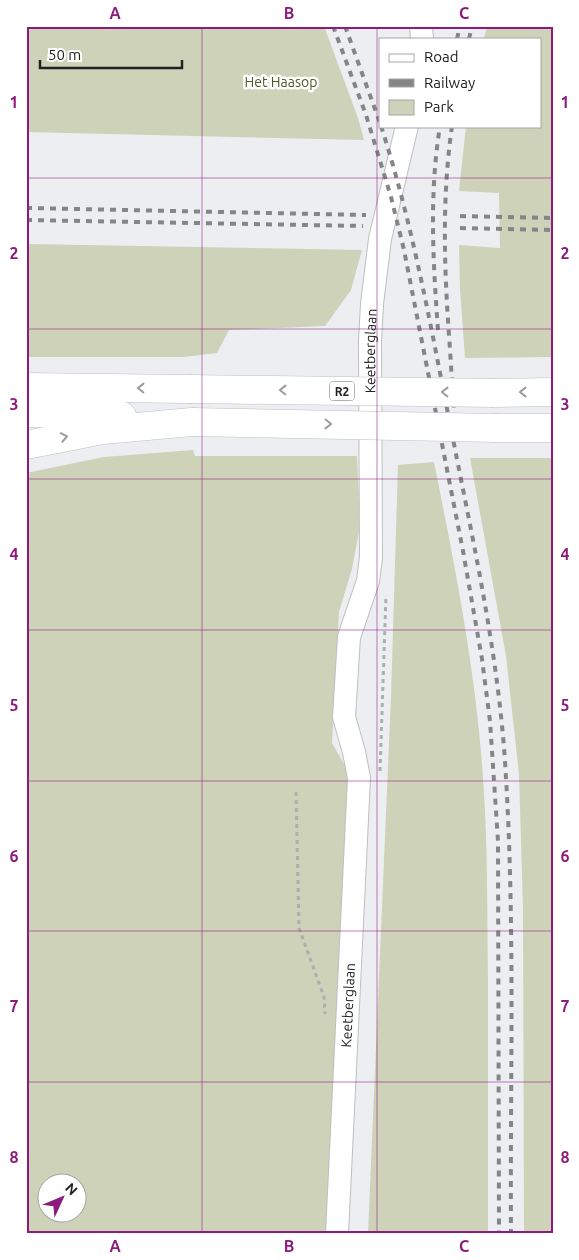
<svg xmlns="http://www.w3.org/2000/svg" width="579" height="1260" font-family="Ubuntu,sans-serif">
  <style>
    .green { fill: #cdd2b8; fill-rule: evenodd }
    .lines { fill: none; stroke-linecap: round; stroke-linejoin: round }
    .secondary-casing { stroke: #bebfc1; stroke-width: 24 }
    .motorway-casing { stroke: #bebfc1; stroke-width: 29 }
    .path { stroke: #adaeb0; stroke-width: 3; stroke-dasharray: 4 4; stroke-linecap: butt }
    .secondary { stroke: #fff; stroke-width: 22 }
    .motorway { stroke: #fff; stroke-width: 28 }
    .rail { stroke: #848586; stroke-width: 4; stroke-dasharray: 6 6; stroke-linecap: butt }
    .motorway-bridge-casing { stroke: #bebfc1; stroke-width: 29; stroke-linecap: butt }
    .motorway-bridge { stroke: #fff; stroke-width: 28 }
    .oneway { stroke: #9b9b9b }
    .grid { fill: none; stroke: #8d1b7d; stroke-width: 1; stroke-opacity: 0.55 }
    .labels { text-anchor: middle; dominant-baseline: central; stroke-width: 5; stroke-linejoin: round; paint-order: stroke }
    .shield { fill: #fff; stroke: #636464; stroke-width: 1 }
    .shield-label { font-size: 12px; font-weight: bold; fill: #202121 }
    .park-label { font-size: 14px; fill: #505825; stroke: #fff }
    .street-label { font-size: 14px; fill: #202121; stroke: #fff }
    .neatline { fill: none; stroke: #8d1b7d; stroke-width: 2 }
    .grid-label { font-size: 16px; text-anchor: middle; font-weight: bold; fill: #8d1b7d }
  </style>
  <rect width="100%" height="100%" fill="#edeef1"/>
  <g class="green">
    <path d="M26,26H324L358,118L364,140L26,132Z"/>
    <path d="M487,26H553V357L465,358L460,289L459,245L500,248L499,193L459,191L466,126H540V39H484Z"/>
    <path d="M26,244L362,250L351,290L325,326L229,330L217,353L184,357H26Z"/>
    <path d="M193,450L195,456H357L360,526L352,569L339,612L332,743L348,771L327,1234H26V473L104,457ZM48,1182H78V1212H48Z"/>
    <path d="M470,458H553V1234H524L523,908L519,774L506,656Z"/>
    <path d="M434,462C455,567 476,671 483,778C488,846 487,915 488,984C488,1067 488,1151 488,1234H368L391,697L398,465Z"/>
  </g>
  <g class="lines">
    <g class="secondary-casing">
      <g id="secondary">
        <path d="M421,26L422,39"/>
        <path id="s1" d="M337,1234L359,778L354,752L344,717L349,637L368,581L371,557L370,341L372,304L380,239L407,126"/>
      </g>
    </g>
    <g class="motorway-casing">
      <g id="motorway">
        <path d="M26,387L189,389"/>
        <path d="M494,393L553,392"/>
        <path d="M26,413L101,414L122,416"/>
        <path d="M497,428H553"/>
        <path d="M26,445L103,430L192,422"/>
      </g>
    </g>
    <g class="path">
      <path d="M380,771L386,595"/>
      <path d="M296,792L299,928L324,997L325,1014"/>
    </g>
    <use href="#secondary" class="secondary"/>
    <use href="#motorway" class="motorway"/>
    <g class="rail">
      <path d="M333,26L366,115L391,197L404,250L463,551L482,659L490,721L498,841L499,1234"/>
      <path d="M345,26L380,123"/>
      <path d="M457,39L460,26"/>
      <path d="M469,39L472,26"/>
      <path d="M381,126C414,228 432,334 453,439C475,551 500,663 506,778C515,929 510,1082 511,1234"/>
      <path d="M452,126C442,196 444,265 449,335C451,362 452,389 455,415"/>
      <path d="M26,208L366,215"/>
      <path d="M460,216L553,218"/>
      <path d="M26,220L363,226"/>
      <path d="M460,228L553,230"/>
      <path d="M438,330C433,262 429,194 440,126"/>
    </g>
    <g class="motorway-bridge-casing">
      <g id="motorway-bridge">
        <path d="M189,389L494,393"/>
        <path d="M192,422L497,428"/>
      </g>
    </g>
    <use href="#motorway-bridge" class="motorway-bridge"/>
  </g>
  <defs><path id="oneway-chevron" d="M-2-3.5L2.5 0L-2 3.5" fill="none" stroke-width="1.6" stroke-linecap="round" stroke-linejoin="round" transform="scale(1.25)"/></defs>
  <g class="oneway">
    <use href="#oneway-chevron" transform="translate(141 388) rotate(-179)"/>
    <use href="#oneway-chevron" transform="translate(283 390) rotate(-179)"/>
    <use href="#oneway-chevron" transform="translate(445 392) rotate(-179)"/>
    <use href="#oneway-chevron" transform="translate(523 392) rotate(180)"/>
    <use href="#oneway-chevron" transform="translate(328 424) rotate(1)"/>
    <use href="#oneway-chevron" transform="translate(64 437) rotate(-11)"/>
  </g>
  <path class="grid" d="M202,26V1234M377,26V1234M26,178H553M26,329H553M26,479H553M26,630H553M26,781H553M26,931H553M26,1082H553"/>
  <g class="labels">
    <rect class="shield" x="329.5" y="381.5" width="25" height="19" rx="4"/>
    <g class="shield-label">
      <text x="342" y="391">R2</text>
    </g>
    <g class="park-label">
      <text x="281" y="82">Het Haasop</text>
    </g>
    <g class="street-label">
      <text stroke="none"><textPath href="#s1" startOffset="889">Keetberglaan</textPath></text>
      <text stroke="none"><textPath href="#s1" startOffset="229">Keetberglaan</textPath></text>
    </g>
  </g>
  <rect width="579" height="1260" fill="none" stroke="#ffffff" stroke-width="55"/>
  <rect x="379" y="38" width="162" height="90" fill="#ffffff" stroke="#a6a6a6"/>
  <rect x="389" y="54" width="25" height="8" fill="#ffffff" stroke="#a6a6a6"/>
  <text x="424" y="62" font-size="15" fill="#202121">Road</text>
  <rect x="389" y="79" width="25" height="8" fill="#848586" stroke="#a6a6a6"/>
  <text x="424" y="88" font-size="15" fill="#202121">Railway</text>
  <rect x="389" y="100" width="25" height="15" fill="#cdd2b8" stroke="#a6a6a6"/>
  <text x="424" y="112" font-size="15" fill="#202121">Park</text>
  <g transform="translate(62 1198) rotate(46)"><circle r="24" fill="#ffffff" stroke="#a6a6a6"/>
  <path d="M0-4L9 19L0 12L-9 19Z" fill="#8d1b7d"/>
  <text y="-8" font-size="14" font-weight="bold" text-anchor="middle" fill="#202121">N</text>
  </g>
  <path d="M40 60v8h142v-8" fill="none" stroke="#202121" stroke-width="2.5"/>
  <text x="48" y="60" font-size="15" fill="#202121" stroke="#ffffff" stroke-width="4" paint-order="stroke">50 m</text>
  <rect x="28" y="28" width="524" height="1204" class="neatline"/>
  <g class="grid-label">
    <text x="115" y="19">A</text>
    <text x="289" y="19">B</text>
    <text x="464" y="19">C</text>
    <text x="14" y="108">1</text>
    <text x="565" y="108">1</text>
    <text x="14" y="259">2</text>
    <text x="565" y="259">2</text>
    <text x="14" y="410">3</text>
    <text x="565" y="410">3</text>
    <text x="14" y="560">4</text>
    <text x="565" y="560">4</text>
    <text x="14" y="711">5</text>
    <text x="565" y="711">5</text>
    <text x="14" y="862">6</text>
    <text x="565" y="862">6</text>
    <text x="14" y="1012">7</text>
    <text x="565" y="1012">7</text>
    <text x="14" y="1163">8</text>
    <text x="565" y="1163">8</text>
    <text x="115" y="1252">A</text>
    <text x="289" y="1252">B</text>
    <text x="464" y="1252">C</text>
  </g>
</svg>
